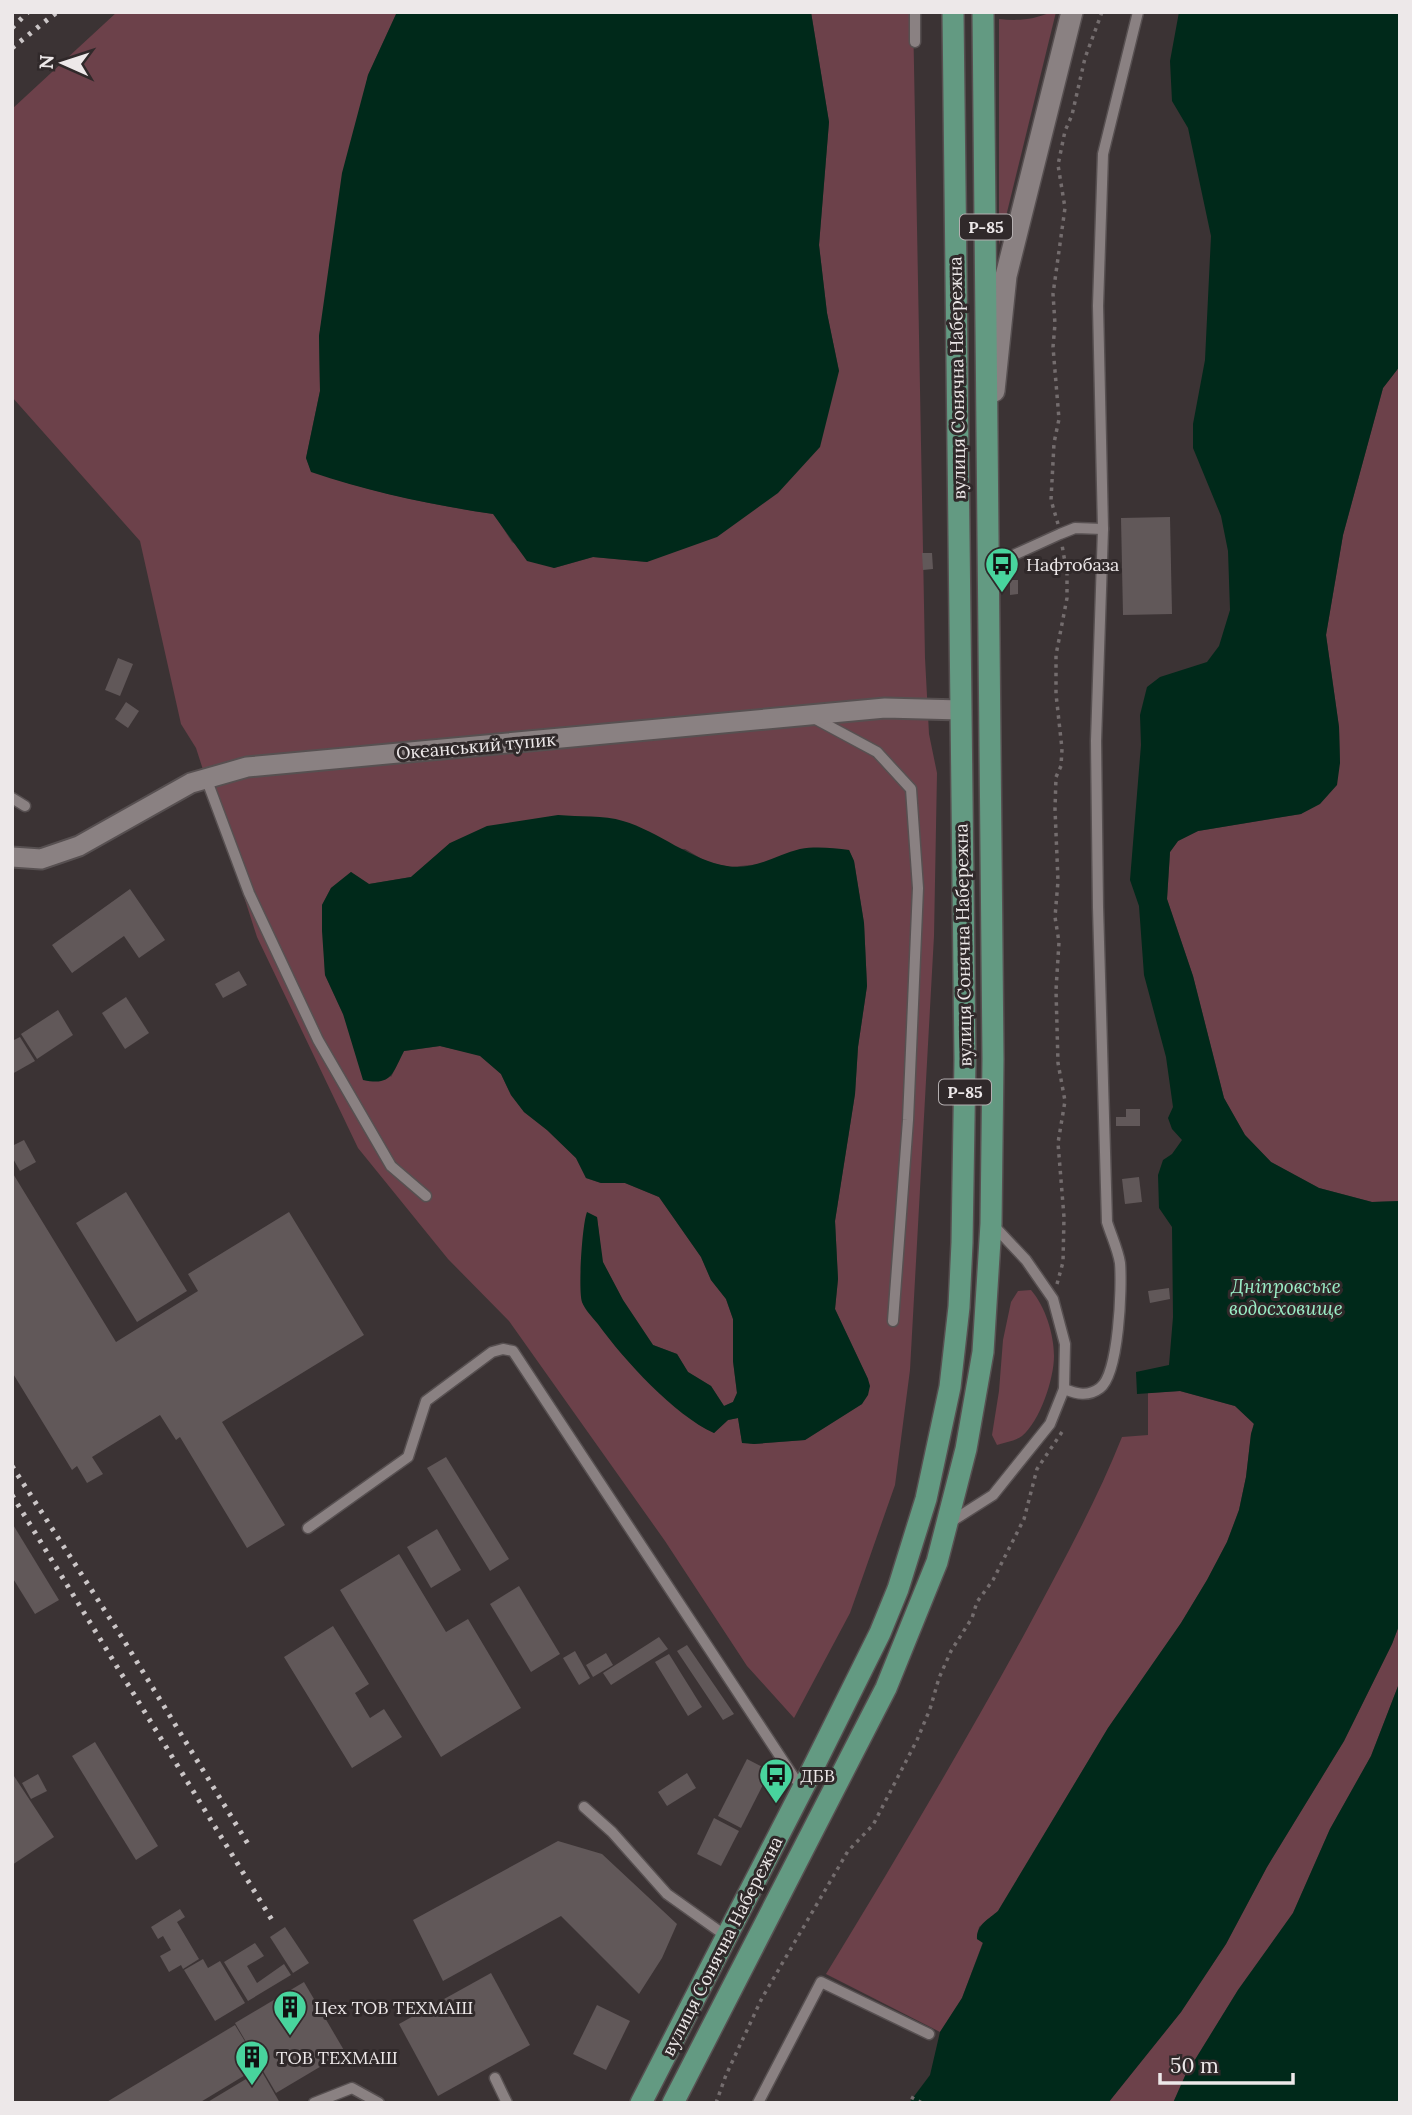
<svg xmlns="http://www.w3.org/2000/svg" width="1412" height="2115" font-family="Lora,serif">
  <style>
    .green { fill: #6c414a; fill-rule: evenodd }
    .water { fill: #00291a }
    .building { fill: #615859 }
    .lines { fill: none; stroke-linecap: round; stroke-linejoin: round }
    .lane-casing { stroke: #575051; stroke-width: 13 }
    .street-casing { stroke: #575051; stroke-width: 23 }
    .secondary-casing { stroke: #575051; stroke-width: 24 }
    .primary-casing { stroke: #575051; stroke-width: 24 }
    .path { stroke: #746d6e; stroke-width: 3.5; stroke-dasharray: 3.5 5; stroke-linecap: butt }
    .lane { stroke: #8a8182; stroke-width: 10 }
    .street { stroke: #8a8182; stroke-width: 19 }
    .secondary { stroke: #8a8182; stroke-width: 21 }
    .primary { stroke: #639a82; stroke-width: 21 }
    .rail { stroke: #cbc6c7; stroke-width: 5; stroke-dasharray: 3.5 7; stroke-linecap: butt }
    .labels { text-anchor: middle; dominant-baseline: central; stroke-width: 6; stroke-linejoin: round; paint-order: stroke }
    .shield { fill: #30292a; stroke: #b4afb0; stroke-width: 2 }
    .shield-label { font-size: 16px; font-weight: bold; fill: #ede8e9 }
    .street-label { font-size: 18px; fill: #ede8e9; stroke: #30292a }
    .poi-label { font-size: 18px; fill: #ede8e9; stroke: #30292a; text-anchor: start }
    .water-label { font-size: 19px; font-style: italic; fill: #9beec7; stroke: #30292a }
  </style>
  <rect width="100%" height="100%" fill="#3b3334"/>
  <g class="green">
    <path d="M117,12H397L368,75L319,336L320,391L306,458L311,471C370,492 432,505 494,514L512,542L554,568L593,557L647,562L839,371L827,313L819,245L829,122L811,12H913L925,658L929,734L937,773L934,936L910,1370L895,1485L850,1613L794,1718L747,1666L665,1541L509,1321L448,1259L358,1148L257,937L196,748L181,724L140,541L12,397V109ZM450,843L685,849L707,862L730,867L761,864L801,849L849,850L854,861L864,923L867,986L858,1047L855,1094L835,1221L838,1279L835,1309L868,1379L862,1404L805,1440L754,1444L742,1442L738,1418L728,1420L714,1433C697,1425 684,1414 670,1401C633,1369 610,1341 582,1302L597,1217L602,1261L623,1300L653,1345L677,1354L688,1372L711,1386L724,1406L733,1402L737,1393L733,1361V1319L726,1299L711,1280L701,1257L659,1197L625,1183H601L586,1178L576,1158L547,1130L524,1112L511,1095L501,1074L480,1055L440,1046L404,1051L391,1077L343,1014L325,975L322,905L331,888L351,872L369,884L411,877Z"/>
    <path d="M1051,12H1056L999,245V19C1018,21 1033,20 1051,12Z"/>
    <path d="M1400,366V1201L1372,1202L1319,1188L1271,1162L1245,1135L1224,1098L1193,976L1167,899L1170,852L1178,841L1198,831L1301,814L1340,763L1339,727L1326,635L1343,535L1383,388Z"/>
    <path d="M1031,1290C1045,1306 1054,1334 1054,1356C1054,1379 1040,1421 1022,1436C1016,1441 1005,1442 997,1445L992,1435L999,1391L1003,1340L1011,1302L1018,1291Z"/>
    <path d="M1180,1391L1235,1406L1254,1423L1251,1434L1246,1477L1239,1510L1227,1542L1207,1580L1181,1623L1108,1728L998,1911L979,1927L977,1939L983,1942L962,1998L940,2032L826,1974C895,1861 962,1748 1025,1633C1059,1569 1095,1505 1122,1437L1148,1435V1393Z"/>
    <path d="M1400,1623V1681L1371,1756L1330,1829L1293,1913L1238,1990L1185,2076L1173,2103H1108L1181,2012L1226,1944L1267,1867L1344,1741L1392,1644Z"/>
  </g>
  <g class="water">
    <path d="M397,12H811L829,122L819,245L827,313L839,371L820,447L778,493L717,537L647,562L593,557L554,568L527,561L493,514C432,505 370,492 311,472L306,458L320,391L319,336L342,173L368,75Z"/>
    <path d="M1179,12H1400V366L1383,388L1343,535L1326,635L1339,727L1340,763L1337,785L1320,804L1301,814L1198,831L1178,841L1170,852L1167,899L1193,976L1224,1098L1245,1135L1271,1162L1319,1188L1372,1202L1400,1201V1623L1392,1644L1344,1741L1267,1867L1226,1944L1181,2012L1108,2103H909L930,2075L940,2032L962,1998L983,1943L977,1939C976,1925 989,1919 998,1911L1108,1728L1181,1623L1207,1580L1227,1542L1239,1510L1246,1477L1251,1434L1254,1424L1235,1406L1180,1391L1137,1394L1136,1372L1169,1365L1173,1317L1172,1227L1159,1208L1158,1175L1163,1160L1172,1154L1182,1140L1172,1129L1168,1118L1173,1107L1166,1057L1144,975L1139,906L1130,880L1141,745L1140,715L1147,687L1160,677L1207,662L1219,646L1230,610L1228,551L1221,516L1193,448V424L1205,360L1211,236L1188,128L1172,101L1170,61Z"/>
    <path d="M558,815C579,817 604,815 623,821C658,831 692,861 727,866C753,871 776,855 800,849C816,846 833,848 849,850L854,861L864,923L867,986L858,1047L855,1094L835,1221L838,1279L835,1309L868,1379L870,1386L868,1395L862,1404L805,1440L754,1444L742,1443L738,1418L728,1420L714,1433C674,1415 624,1360 598,1324C593,1318 585,1310 582,1302C578,1290 582,1225 587,1212L597,1217L603,1262L623,1300L653,1345L677,1354L688,1372L711,1386L724,1406L733,1402L737,1393L733,1361V1319L726,1299L711,1280L701,1257L659,1197L625,1183H601L586,1178L576,1158L547,1130L524,1112L511,1095L501,1074L480,1056L440,1046L404,1051C392,1074 392,1086 363,1080L343,1014L325,975L322,931V905L331,888L351,872L369,884L411,877L450,843L487,826Z"/>
    <path d="M1400,1681V2103H1173L1185,2076L1238,1990L1293,1913L1330,1829L1371,1756Z"/>
  </g>
  <g class="building">
    <path d="M1170,517L1172,614L1123,615L1121,518Z"/>
    <path d="M922,553H932L933,569L923,570Z"/>
    <path d="M1010,580H1018V594L1010,595Z"/>
    <path d="M118,658L133,664L120,696L105,690Z"/>
    <path d="M126,702L139,711L128,728L115,719Z"/>
    <path d="M130,889L165,940L139,958L124,936L72,973L52,945Z"/>
    <path d="M239,971L247,985L223,998L215,984Z"/>
    <path d="M126,997L149,1033L125,1049L102,1013Z"/>
    <path d="M58,1010L73,1035L37,1059L21,1034Z"/>
    <path d="M20,1037L35,1061L12,1074V1041Z"/>
    <path d="M1126,1109H1140V1126H1116V1117H1126Z"/>
    <path d="M24,1140L36,1162L20,1171L12,1157V1146Z"/>
    <path d="M12,1172L116,1342L198,1291L188,1274L289,1212L364,1335L222,1422L285,1525L247,1548L180,1437L176,1440L160,1415L92,1457L103,1474L87,1483L77,1466L72,1470L12,1372Z"/>
    <path d="M1139,1177L1142,1202L1125,1204L1122,1179Z"/>
    <path d="M126,1192L187,1291L137,1322L76,1223Z"/>
    <path d="M1169,1288L1170,1299L1150,1303L1148,1291Z"/>
    <path d="M446,1457L509,1559L490,1571L427,1468Z"/>
    <path d="M12,1523L59,1600L35,1614L12,1577Z"/>
    <path d="M437,1529L461,1570L431,1588L407,1547Z"/>
    <path d="M399,1554L446,1632L468,1619L521,1708L441,1757L340,1590Z"/>
    <path d="M519,1586L560,1654L531,1672L490,1604Z"/>
    <path d="M333,1626L369,1684L355,1693L370,1718L384,1709L402,1737L352,1768L284,1657Z"/>
    <path d="M659,1637L668,1649L611,1685L603,1673Z"/>
    <path d="M687,1645L734,1714L723,1720L677,1651Z"/>
    <path d="M575,1651L590,1678L579,1685L563,1658Z"/>
    <path d="M606,1653L613,1665L593,1677L586,1665Z"/>
    <path d="M669,1654L702,1707L688,1716L655,1662Z"/>
    <path d="M95,1742L158,1846L136,1860L72,1756Z"/>
    <path d="M747,1759L770,1771L741,1828L718,1816Z"/>
    <path d="M12,1773L54,1837L12,1865Z"/>
    <path d="M687,1773L696,1788L667,1806L658,1792Z"/>
    <path d="M38,1774L47,1791L31,1799L22,1783Z"/>
    <path d="M714,1818L739,1831L721,1866L697,1854Z"/>
    <path d="M558,1841L602,1854L677,1924L662,1958L639,1994L561,1916L443,1981L413,1920Z"/>
    <path d="M180,1909L185,1917L177,1922L199,1959L183,1969L181,1965L169,1972L160,1956L171,1950L163,1936L158,1939L151,1927Z"/>
    <path d="M285,1927L309,1963L293,1973L270,1937Z"/>
    <path d="M255,1943L264,1956L247,1966L257,1983L284,1964L291,1975L248,2001L224,1962Z"/>
    <path d="M203,1959L208,1968L220,1961L245,2003L215,2021L184,1970Z"/>
    <path d="M491,1973L530,2045L438,2096L399,2024Z"/>
    <path d="M304,1982L345,2052L276,2093L235,2023Z"/>
    <path d="M597,2005L630,2021L606,2070L573,2054Z"/>
    <path d="M235,2025L260,2066L199,2103H105Z"/>
    <path d="M261,2070L280,2103H206Z"/>
  </g>
  <g class="lines">
    <g class="lane-casing">
      <g id="lane">
        <path d="M915,12V42"/>
        <path d="M991,577L1005,559L1060,534L1075,528L1103,529"/>
        <path d="M812,717L877,752L911,789L918,888L908,1120L893,1321"/>
        <path d="M206,778L249,893L318,1040L391,1166L426,1196"/>
        <path d="M12,798L25,806"/>
        <path d="M1064,1389C1077,1394 1088,1397 1100,1388C1119,1374 1122,1287 1120,1263C1118,1250 1111,1235 1107,1222L1098,907L1096,741L1103,529L1098,306L1103,154L1138,12"/>
        <path d="M949,1523L993,1495L1050,1424L1064,1389L1065,1344L1053,1299L1026,1260L994,1226"/>
        <path d="M308,1528L408,1457L426,1401L492,1352L503,1349L513,1351L795,1779L805,1784"/>
        <path d="M584,1807L612,1832L667,1894L726,1936"/>
        <path d="M495,2078L507,2103"/>
        <path d="M314,2103L352,2088L379,2103"/>
        <path d="M758,2103L821,1982L929,2034"/>
      </g>
    </g>
    <g class="street-casing">
      <path id="street" d="M12,857L41,859L79,846L191,783L247,767L885,708L961,710"/>
    </g>
    <g class="secondary-casing">
      <path id="secondary" d="M994,391L1006,276L1072,12"/>
    </g>
    <g class="primary-casing">
      <g id="primary">
        <path d="M641,2103L805,1784L880,1633L898,1589L926,1499L950,1387L959,1307L962,1243L965,1059L953,12"/>
        <path d="M673,2103L886,1688L937,1562L966,1449L983,1352L991,1224L993,1059L983,12"/>
      </g>
    </g>
    <g class="path">
      <path d="M1058,524L1051,500L1054,443L1059,419L1053,347L1055,324L1053,294L1065,208L1058,165L1065,131L1072,115L1085,58L1102,12"/>
      <path d="M1057,1284L1063,1262L1064,1217L1058,1143L1065,1101L1058,1063L1056,990L1059,942L1055,917L1058,881L1055,809L1056,777L1061,766L1062,749L1056,694V655L1067,598V574L1062,545"/>
      <path d="M911,2097L922,2103"/>
      <path d="M716,2103L726,2075L762,1998L848,1851L873,1825L917,1740L930,1709L939,1678L951,1651L972,1618L977,1602L993,1580L1024,1519L1037,1469L1062,1432"/>
    </g>
    <use href="#lane" class="lane"/>
    <use href="#street" class="street"/>
    <use href="#secondary" class="secondary"/>
    <use href="#primary" class="primary"/>
    <g class="rail">
      <path d="M12,28L28,12"/>
      <path d="M12,48L57,12"/>
      <path d="M12,1466L123,1639L248,1844"/>
      <path d="M12,1495L272,1920"/>
    </g>
  </g>
  <defs>
    <g id="bus-pin" transform="scale(1.75)"><path d="M0 17L-7.5 6A9.5 9.5 0 1 1 7.5 6Z" fill="#48d49d" stroke="#30292a"/><path d="M-5-6H5V4H4V6H2V4H-2V6H-4V4H-5ZM-3.5-4V0h7V-4ZM-3.5 1.2v1.5H-2V1.2ZM2 1.2v1.5H3.5V1.2Z" fill="#111"/></g>
    <g id="building-pin" transform="scale(1.75)"><path d="M0 17L-7.5 6A9.5 9.5 0 1 1 7.5 6Z" fill="#48d49d" stroke="#30292a"/><path d="M-4-6H4V6H1V3H-1V6H-4ZM-2.5-4.3h1.7v1.8h-1.7ZM.8-4.3h1.7v1.8H.8ZM-2.5-1h1.7V.8h-1.7ZM.8-1h1.7V.8H.8Z" fill="#111"/></g>
  </defs>
  <g fill-rule="evenodd">
    <use href="#bus-pin" x="1002" y="564"/>
    <use href="#bus-pin" x="776" y="1775"/>
    <use href="#building-pin" x="290" y="2007"/>
    <use href="#building-pin" x="252" y="2057"/>
  </g>
  <g class="labels">
    <g class="shield">
      <rect x="960" y="214.5" width="52" height="25" rx="5"/>
      <rect x="939" y="1079.5" width="52" height="25" rx="5"/>
    </g>
    <g class="shield-label">
      <text x="986" y="227">Р-85</text>
      <text x="965" y="1092">Р-85</text>
    </g>
    <g class="street-label">
      <text transform="translate(957 378) rotate(-91)">вулиця Сонячна Набережна</text>
      <text transform="translate(476 746) rotate(-5)">Океанський тупик</text>
      <text transform="translate(963 945) rotate(-91)">вулиця Сонячна Набережна</text>
      <text transform="translate(722 1946) rotate(-63)">вулиця Сонячна Набережна</text>
    </g>
    <g class="poi-label">
      <text x="1026" y="564">Нафтобаза</text>
      <text x="800" y="1775">ДБВ</text>
      <text x="314" y="2007">Цех ТОВ ТЕХМАШ</text>
      <text x="276" y="2057">ТОВ ТЕХМАШ</text>
    </g>
    <g class="water-label">
      <text x="1286" y="1286">Дніпровське<tspan x="1286" dy="22">водосховище</tspan></text>
    </g>
  </g>
  <rect width="1412" height="2115" fill="none" stroke="#ede8e9" stroke-width="28"/>
  <g transform="translate(63 63) rotate(273)" stroke="#30292a" stroke-width="5" paint-order="stroke">
  <path d="M0-5L12 26L0 18L-12 26Z" fill="#ede8e9"/>
  <text y="-10" font-size="19" font-weight="bold" text-anchor="middle" fill="#ede8e9">N</text>
  </g>
  <path d="M1160 2073v10h133v-10" fill="none" stroke="#ede8e9" stroke-width="3.5"/>
  <text x="1170" y="2073" font-size="21" fill="#ede8e9" stroke="#30292a" stroke-width="5" paint-order="stroke">50 m</text>
</svg>
